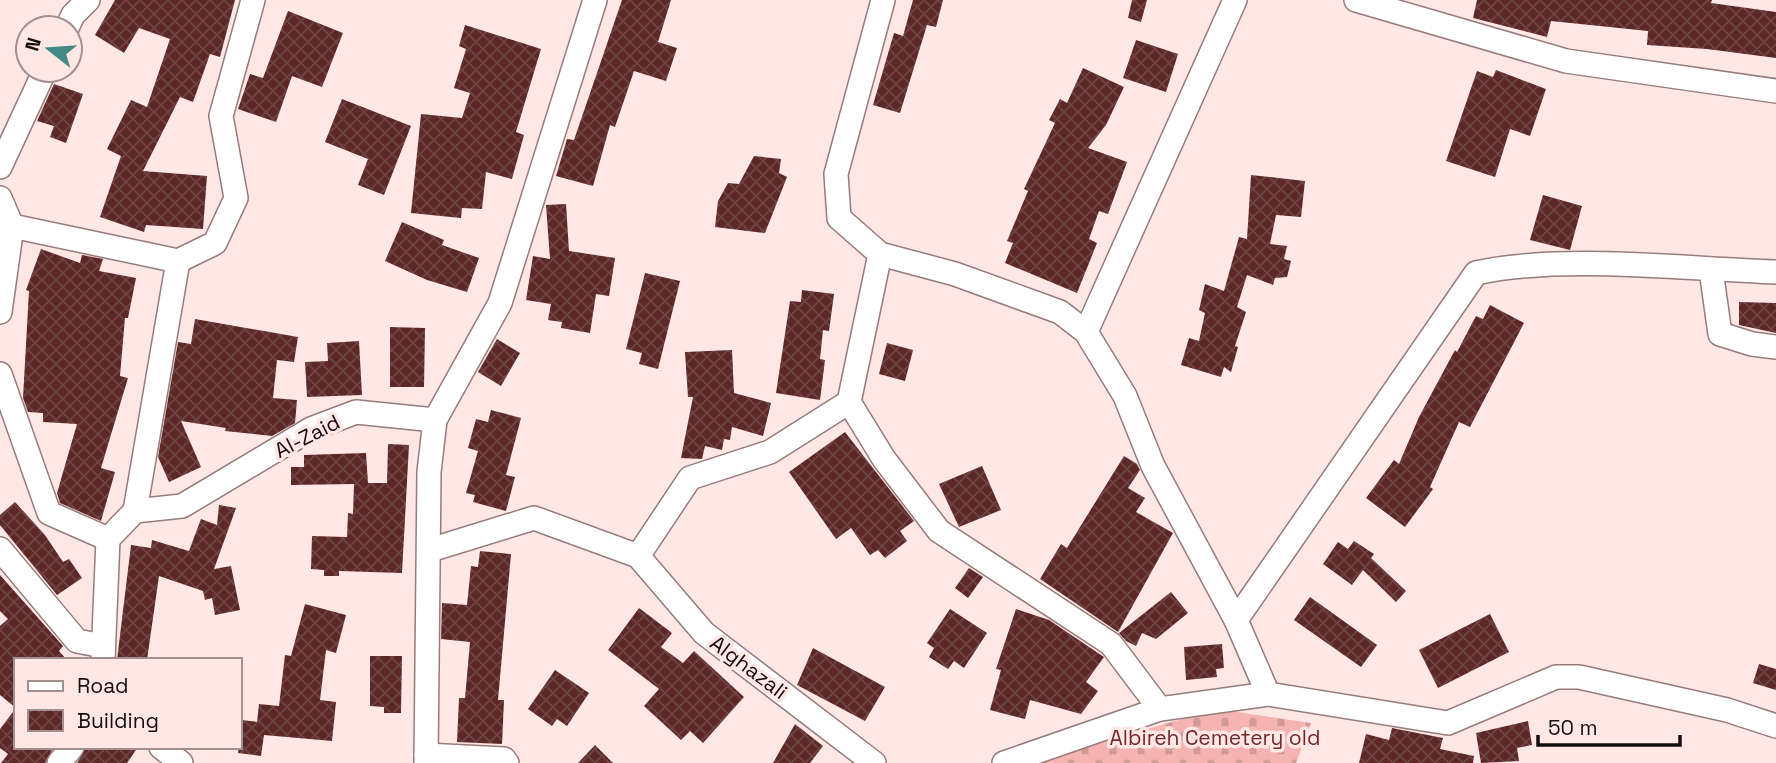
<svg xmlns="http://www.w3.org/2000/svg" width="1776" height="763" font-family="'Space Grotesk',sans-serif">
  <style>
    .cemetery { fill: url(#cemetery-stones) }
    .building { fill: url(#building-cross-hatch) }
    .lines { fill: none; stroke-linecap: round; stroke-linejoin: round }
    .minor-casing { stroke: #967c7b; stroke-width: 26 }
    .minor { stroke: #fff; stroke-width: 23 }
    .labels { text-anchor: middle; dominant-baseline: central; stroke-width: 7; stroke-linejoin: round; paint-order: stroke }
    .street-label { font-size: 21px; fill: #160d0d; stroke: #ffe7e6 }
    .park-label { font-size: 21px; fill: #74272a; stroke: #ffe7e6 }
  </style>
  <defs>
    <pattern id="cemetery-stones" width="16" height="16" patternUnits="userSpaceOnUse" patternTransform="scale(1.75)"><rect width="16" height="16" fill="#f5b4b1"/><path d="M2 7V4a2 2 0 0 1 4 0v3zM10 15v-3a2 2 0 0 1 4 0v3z" fill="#d19a97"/></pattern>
    <pattern id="building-cross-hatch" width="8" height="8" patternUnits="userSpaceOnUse" patternTransform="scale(1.75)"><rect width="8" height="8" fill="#5d2828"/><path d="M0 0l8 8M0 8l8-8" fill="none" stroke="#6f4444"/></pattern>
  </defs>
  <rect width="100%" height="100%" fill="#ffe7e6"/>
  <path class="cemetery" d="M1217,709L1311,723L1296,763H1029Z"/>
  <g class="building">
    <path d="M115,0H235L220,57L210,54L193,102L180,97L143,171L207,176L203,229L146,225L144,232L100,217L121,156L107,149L131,100L147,107L170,39L139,28L124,53L95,35Z"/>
    <path d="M622,0H671L658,42L677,48L666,81L634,71L615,127L610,125L593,186L556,176L567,139L574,140Z"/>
    <path d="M913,0H943L936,27L927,25L900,113L873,105L894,33L903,36Z"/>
    <path d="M1132,0H1147L1141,22L1128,18Z"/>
    <path d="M1477,0H1712L1711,3L1776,12V58L1707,49L1647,45L1648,31L1551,21L1547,37L1473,18Z"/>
    <path d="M288,11L343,33L322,87L292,76L276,122L238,109L250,74L263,78Z"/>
    <path d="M465,25L541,49L516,132L524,135L512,179L486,172L482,209L462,208L461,218L411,213L421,114L462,118L470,93L454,88L466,49L459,46Z"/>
    <path d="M1136,40L1178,54L1166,92L1123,78Z"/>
    <path d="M1083,68L1124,87L1106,125L1088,148L1127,162L1108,214L1099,211L1089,239L1097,243L1077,293L1005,263L1013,243L1007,241L1028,191L1024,189L1055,123L1049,120L1060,99L1067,103Z"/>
    <path d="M1496,70L1546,89L1530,136L1510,129L1495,177L1446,161L1477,71L1493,77Z"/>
    <path d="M54,84L83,94L66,143L50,137L54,126L37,121Z"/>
    <path d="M342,99L411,126L384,195L358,185L368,159L325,142Z"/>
    <path d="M754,156L781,159L779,173L787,177L765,233L715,227L718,201L728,183L739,184Z"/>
    <path d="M1251,175L1305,181L1301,217L1276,215L1270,244L1287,246L1284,259L1291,261L1287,277L1275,278L1273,285L1247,275L1237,307L1246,312L1235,346L1238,347L1231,372L1224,367L1221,377L1181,365L1189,338L1199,341L1205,313L1199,310L1205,284L1224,291L1239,237L1247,239Z"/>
    <path d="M1543,195L1582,206L1570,250L1530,240Z"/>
    <path d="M566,204L569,251L615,258L609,296L596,294L590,333L561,328L562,322L548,320L551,304L526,300L533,256L550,259L546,205Z"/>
    <path d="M402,222L444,240L442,245L479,258L467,292L427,280L385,261Z"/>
    <path d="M41,249L80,263L82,255L103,259L99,271L136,278L128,318H125L120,376L128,378L101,468L115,472L101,521L60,503L57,493L77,424L43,422V413L28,412L23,398L29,291L26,290Z"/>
    <path d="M645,273L680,281L658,369L639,364L642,353L626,349Z"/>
    <path d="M802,290L834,294L829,331L823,330L820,359L825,360L820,400L776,393L790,301L801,302Z"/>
    <path d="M1739,302L1776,303V333L1739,325Z"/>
    <path d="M1490,305L1524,323L1470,427L1459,422L1430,487L1433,489L1405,527L1366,498L1394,460L1399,464L1419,417L1455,350L1457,352L1476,316L1483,319Z"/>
    <path d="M195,319L298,337L294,362L277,360L273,398L297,400L295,423L272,436L225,431L226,428L181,421L201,467L169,482L158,457L178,342L191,344Z"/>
    <path d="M390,327L425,328L424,387H390Z"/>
    <path d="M497,339L520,353L501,386L478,372Z"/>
    <path d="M359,341L362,395L307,397L305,362L328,361L327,343Z"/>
    <path d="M887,343L913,350L905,381L879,374Z"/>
    <path d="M732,350L734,393L771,403L763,436L732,427L730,440L724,439L722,450L705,446L702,459L681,458L693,397H688L685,352Z"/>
    <path d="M491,410L521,418L506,475L515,477L506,511L473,502L475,495L466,493L478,451L468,448L476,419L488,422Z"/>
    <path d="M845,432L914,521L900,531L907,541L885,558L878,550L870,555L851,528L836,539L789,472Z"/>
    <path d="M388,444L409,445L402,573L339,571V576H324V570L311,569L312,536L347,537L348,513L353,514L354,484L291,485V467H304V455L366,453L368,483H387Z"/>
    <path d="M1124,456L1137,464L1140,470L1128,488L1145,498L1136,512L1173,533L1118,632L1040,579L1061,544L1067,548Z"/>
    <path d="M982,466L1001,510L959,527L939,484Z"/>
    <path d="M15,502L45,535L63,562L69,559L82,578L57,595L0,525V515Z"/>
    <path d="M219,505L236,508L214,569L231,566L240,610L215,615L212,598L205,600L203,591L159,576L147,660H117L131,545L151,548L152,540L189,551L201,519L217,525Z"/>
    <path d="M1354,541L1374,554L1371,558L1406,591L1396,602L1363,570L1352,585L1323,564L1338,542L1348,549Z"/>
    <path d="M480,551L511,554L498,700H504L502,744L457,742L459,698H465L470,642L441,639L442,603L467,605L471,566L478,567Z"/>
    <path d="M969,568L983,577L968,598L955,588Z"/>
    <path d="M0,575L63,646L59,651L67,660H16V708L0,695V626L8,619L0,611Z"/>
    <path d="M1171,592L1188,613L1156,639L1142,633L1136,646L1126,641L1119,633Z"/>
    <path d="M1310,597L1377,645L1361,667L1294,620Z"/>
    <path d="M305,604L346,615L336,653L326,650L320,700L336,702L332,741L264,735L261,756L238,753L242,720L257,722L259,704L279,706L285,655L291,656Z"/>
    <path d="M639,608L672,633L661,647L683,663L694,651L744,697L703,743L690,731L681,740L644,706L659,689L608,650Z"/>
    <path d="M950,609L987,633L964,668L954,661L948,669L929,657L934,648L927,643Z"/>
    <path d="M1016,609L1049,620L1104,657L1086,682L1098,691L1081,714L1030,700L1025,719L990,710L1001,670L996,669Z"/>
    <path d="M1490,614L1509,652L1438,688L1419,650Z"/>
    <path d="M1222,644L1224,668L1216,669L1217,677L1186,680L1184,647Z"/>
    <path d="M813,648L885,687L865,721L797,685Z"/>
    <path d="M370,656H402L401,713H384V707L370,706Z"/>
    <path d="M1759,664L1776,669V690L1753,683Z"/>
    <path d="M555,670L589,693L567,726L557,719L552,726L528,709Z"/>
    <path d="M16,708V747H54L45,763H1L8,754L0,748V729Z"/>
    <path d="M1528,721L1532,745L1517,748L1519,761L1481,763L1476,733Z"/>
    <path d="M795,724L823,746L810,763H773Z"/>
    <path d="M1392,728L1443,738L1440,749L1474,756L1473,763H1359L1366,734L1389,740Z"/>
    <path d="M595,745L613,763H578Z"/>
    <path d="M86,747H138L127,763H77Z"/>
  </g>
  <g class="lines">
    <g class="minor-casing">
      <g id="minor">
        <path d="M883,0L836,174L839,218L880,254L955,274L1060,312L1086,332L1125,396L1153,466L1236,620L1268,694L1448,723L1556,677H1579L1727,710L1776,726"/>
        <path d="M1356,0L1566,61L1776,91"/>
        <path d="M67,28L73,15L88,0"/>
        <path d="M0,167L45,70"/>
        <path d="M0,198L12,226L0,312"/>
        <path d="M12,226L178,261L215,243L236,198L221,116L253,0"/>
        <path d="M1711,270L1720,334L1752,344L1776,347"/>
        <path d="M1086,332L1235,0"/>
        <path d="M0,374L49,513L108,539"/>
        <path d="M849,402L884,459L939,531L1111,644L1160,709"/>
        <path d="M135,511L178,261"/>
        <path d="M0,549L77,641L103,646"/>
        <path d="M430,550L534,518L638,556L704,633L874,763"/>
        <path d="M638,556L690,478L770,452L849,402L880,254"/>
        <path d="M1236,620L1476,273C1563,254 1685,269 1776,272"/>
        <path d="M103,660L108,539L135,511L182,506L311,429L356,412L435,420"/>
        <path d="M161,747L181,763"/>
        <path d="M426,755L504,759L507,763"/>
        <path d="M59,763L72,747"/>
        <path d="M426,763L429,472L435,420L500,303L595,0"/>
        <path d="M1004,763L1160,709L1268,694"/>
      </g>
    </g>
    <use href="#minor" class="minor"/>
  </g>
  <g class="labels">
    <g class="street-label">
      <text transform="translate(307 436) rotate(-27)">Al-Zaid</text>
      <text transform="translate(749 667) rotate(37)">Alghazali</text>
    </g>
    <g class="park-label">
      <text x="1215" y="737">Albireh Cemetery old</text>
    </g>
  </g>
  <rect x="14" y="658" width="228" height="91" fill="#ffe7e6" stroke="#a2908f" stroke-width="2"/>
  <rect x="28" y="681" width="35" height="10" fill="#ffffff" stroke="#a2908f" stroke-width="2"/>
  <text x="77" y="693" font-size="21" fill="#160d0d">Road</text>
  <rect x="28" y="710" width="35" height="21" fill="url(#building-cross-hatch)" stroke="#a2908f" stroke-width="2"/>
  <text x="77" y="728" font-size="21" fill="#160d0d">Building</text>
  <g transform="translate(49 49) rotate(287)"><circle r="33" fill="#ffe7e6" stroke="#a2908f" stroke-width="2"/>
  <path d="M0-5L12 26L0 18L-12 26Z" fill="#438a85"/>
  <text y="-10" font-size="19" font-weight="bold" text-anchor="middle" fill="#160d0d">N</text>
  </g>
  <path d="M1538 735v10h142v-10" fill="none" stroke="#160d0d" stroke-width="3.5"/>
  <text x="1548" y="735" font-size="21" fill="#160d0d" stroke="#ffe7e6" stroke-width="5" paint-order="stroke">50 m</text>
</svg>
